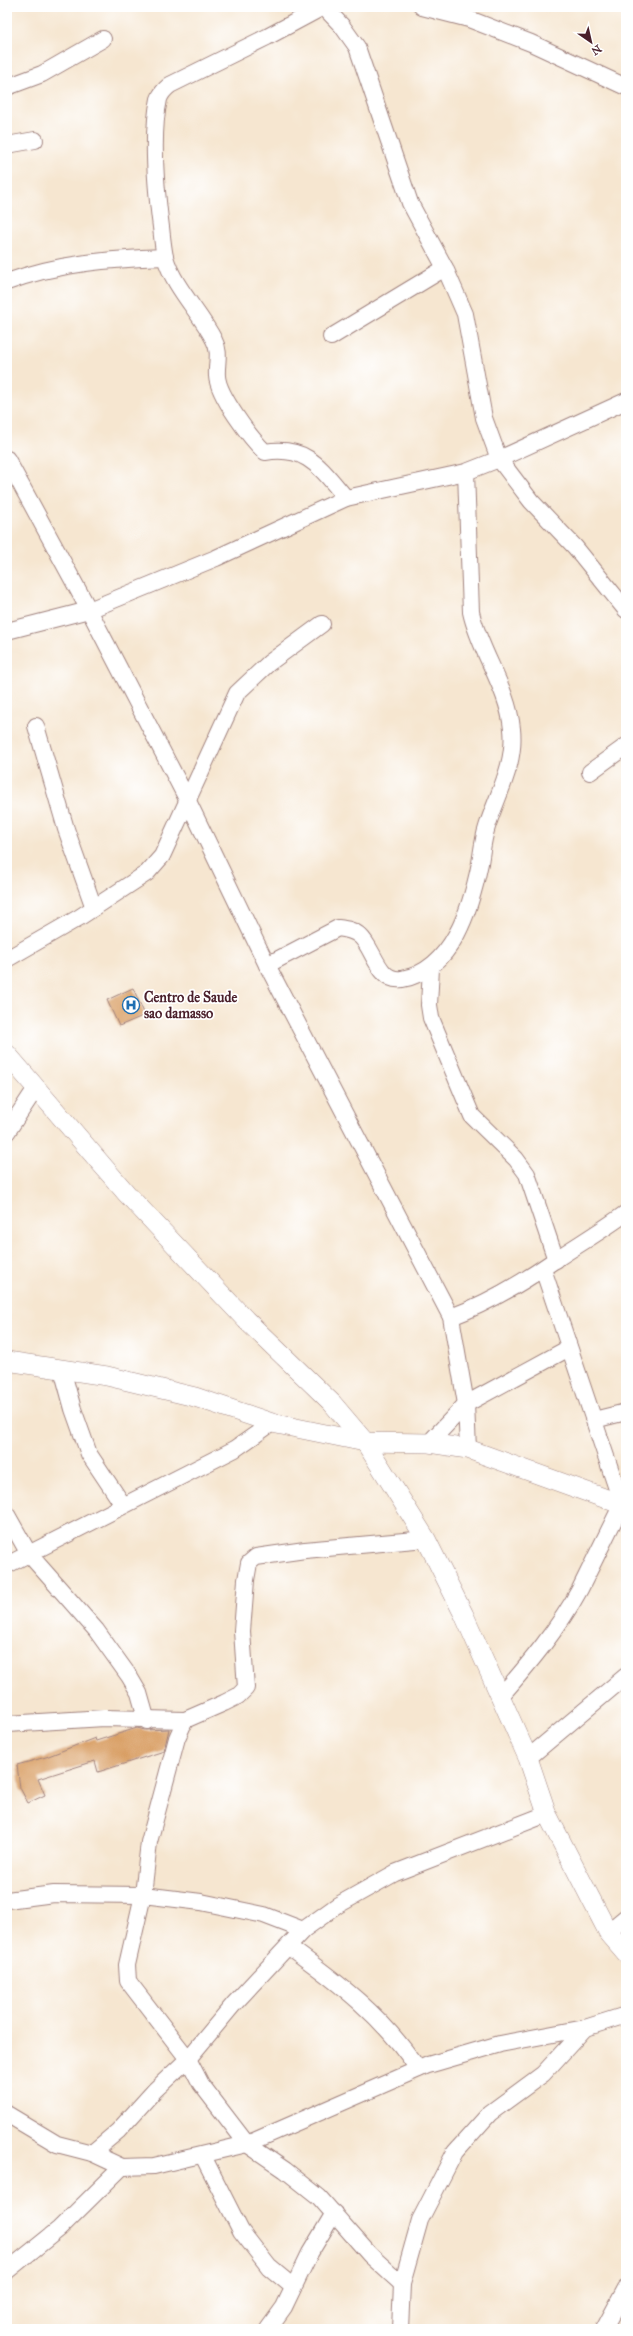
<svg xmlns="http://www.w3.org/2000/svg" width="633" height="2336" font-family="'IM FELL Great Primer',serif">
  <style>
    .building { fill: #d89c60 }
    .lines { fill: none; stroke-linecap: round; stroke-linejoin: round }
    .minor-casing { stroke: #a0827e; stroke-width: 18 }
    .tertiary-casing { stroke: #a0827e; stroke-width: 20 }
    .minor { stroke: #fff; stroke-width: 16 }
    .tertiary { stroke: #fff; stroke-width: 19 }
    .labels { text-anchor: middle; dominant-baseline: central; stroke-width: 3.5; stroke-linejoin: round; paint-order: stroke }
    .poi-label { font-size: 14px; font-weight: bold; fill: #4a1f2b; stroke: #fff; text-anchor: start }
  </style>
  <rect width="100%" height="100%" fill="#fff"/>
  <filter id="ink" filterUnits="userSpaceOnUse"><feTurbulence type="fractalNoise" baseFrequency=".025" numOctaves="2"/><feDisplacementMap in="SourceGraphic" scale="8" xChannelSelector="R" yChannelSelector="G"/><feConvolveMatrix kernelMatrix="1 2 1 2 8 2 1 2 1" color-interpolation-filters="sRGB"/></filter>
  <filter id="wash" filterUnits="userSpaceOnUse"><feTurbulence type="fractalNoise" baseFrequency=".012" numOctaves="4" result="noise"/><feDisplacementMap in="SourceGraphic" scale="16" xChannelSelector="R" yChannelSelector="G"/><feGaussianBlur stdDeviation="0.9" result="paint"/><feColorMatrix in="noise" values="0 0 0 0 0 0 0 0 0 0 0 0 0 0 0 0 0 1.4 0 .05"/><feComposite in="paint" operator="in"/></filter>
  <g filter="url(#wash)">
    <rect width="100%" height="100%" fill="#f6e6d0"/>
    <g id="blocks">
      <g class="building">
        <path d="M133,988L145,1015L119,1026L107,1000Z"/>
        <path d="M137,1728L145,1730L169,1729L164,1751L98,1772L95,1761L38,1779L45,1795L28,1803L20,1788L17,1765L46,1757L95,1738L96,1741Z"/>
      </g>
    </g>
  </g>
  <g filter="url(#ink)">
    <use href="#blocks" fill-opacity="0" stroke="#a0827e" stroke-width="1"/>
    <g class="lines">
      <g class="minor-casing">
        <g id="minor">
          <path d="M323,7L267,37L170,85C165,89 161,93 159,99C151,136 156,189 161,227C162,236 163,247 165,257C174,288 200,312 214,340C221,353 216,363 217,376C218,395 251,439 265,452C308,445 321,469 346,498"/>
          <path d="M324,7L342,26L357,47L410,203L445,268L465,314L484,418L499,459L531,501L575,547L626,610"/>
          <path d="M422,7L469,19L531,43L626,87"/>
          <path d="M7,87L42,74L103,39"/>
          <path d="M7,145L35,140"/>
          <path d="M7,282C58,263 112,259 165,257"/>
          <path d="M331,337L445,268"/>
          <path d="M7,459L89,610L187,799L267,965L451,1317L466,1404L468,1449"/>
          <path d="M7,631L89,610L216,558L346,498L466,472L499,459L626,401"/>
          <path d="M36,726L66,829L94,908"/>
          <path d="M590,772L626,746"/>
          <path d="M7,959L80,917L147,873L162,856L237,693L269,663L322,624"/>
          <path d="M267,965L338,928C346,929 354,930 360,936C374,948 378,983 402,979C453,970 471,907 480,863C482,851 483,839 487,827C497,795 516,764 512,729C508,687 480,653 471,612L466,472"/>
          <path d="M431,968L429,1005L431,1018L472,1116L516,1159L527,1174L556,1260"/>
          <path d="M7,1132L36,1088"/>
          <path d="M451,1317C489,1303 522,1283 555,1260C579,1244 603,1230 626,1213"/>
          <path d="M62,1369L73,1409L89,1454L123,1505"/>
          <path d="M594,1420L626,1412"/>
          <path d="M429,1443L466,1404L569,1348"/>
          <path d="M7,1515L29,1554L96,1630L129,1676L139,1693L147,1721"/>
          <path d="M7,1565L235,1449L272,1423"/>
          <path d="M500,1697C529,1664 559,1628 580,1589C594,1561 608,1532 622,1504L543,1269"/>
          <path d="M185,1720L177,1738L149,1842L143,1895L127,1965L128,1981L188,2059L201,2084L247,2144L285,2170L319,2197L370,2255L402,2284"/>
          <path d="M7,1724L104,1718L185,1720L224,1703L238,1696L246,1688L242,1631L246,1580L249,1563L256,1557L305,1550L426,1539"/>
          <path d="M528,1758L626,1676"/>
          <path d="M7,1900L54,1894L143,1895L201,1902L264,1915L303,1930"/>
          <path d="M608,1932L626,1917"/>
          <path d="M289,1947C339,1983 384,2017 418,2069"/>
          <path d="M7,2114L57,2144L92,2153L122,2167L154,2166L247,2144L428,2065L500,2044L585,2028L626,2015"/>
          <path d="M92,2153L118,2131L155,2090L188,2059L233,2005L303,1930L338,1905L395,1873L547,1814"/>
          <path d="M203,2156L241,2231L269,2267L292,2286"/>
          <path d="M7,2271L59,2229L122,2167"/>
          <path d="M268,2329L284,2307L310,2253L334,2213"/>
          <path d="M400,2329L402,2284L420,2220L455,2152L490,2113L543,2074L585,2028"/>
          <path d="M604,2329L626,2288"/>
        </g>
      </g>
      <g class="tertiary-casing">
        <g id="tertiary">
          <path d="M7,1054L127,1194L246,1320L332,1403L365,1442L426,1539L464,1615L528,1758L547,1814L608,1932L626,1953"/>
          <path d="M7,1361L107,1376L195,1397L272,1423L365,1442L429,1443L468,1449L626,1506"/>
        </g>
      </g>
      <use href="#minor" class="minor"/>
      <use href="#tertiary" class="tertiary"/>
    </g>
  </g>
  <defs>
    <g id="hospital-ring" transform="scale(0.9)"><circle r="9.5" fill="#fff" stroke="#1f6fb2" stroke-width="1.5"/><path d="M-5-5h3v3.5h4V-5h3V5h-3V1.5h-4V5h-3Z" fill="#1f6fb2"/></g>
  </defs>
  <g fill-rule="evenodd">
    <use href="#hospital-ring" x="131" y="1005"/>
  </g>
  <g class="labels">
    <g class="poi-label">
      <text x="144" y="997">Centro de Saude<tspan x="144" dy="16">sao damasso</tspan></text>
    </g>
  </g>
  <rect width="633" height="2336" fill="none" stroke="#fff" stroke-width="24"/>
  <g transform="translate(591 42) rotate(146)" stroke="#ffffff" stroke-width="3" paint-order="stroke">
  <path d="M0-3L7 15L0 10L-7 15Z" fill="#4a1f2b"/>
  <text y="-6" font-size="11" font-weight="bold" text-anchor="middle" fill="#4a1f2b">N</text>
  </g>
</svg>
